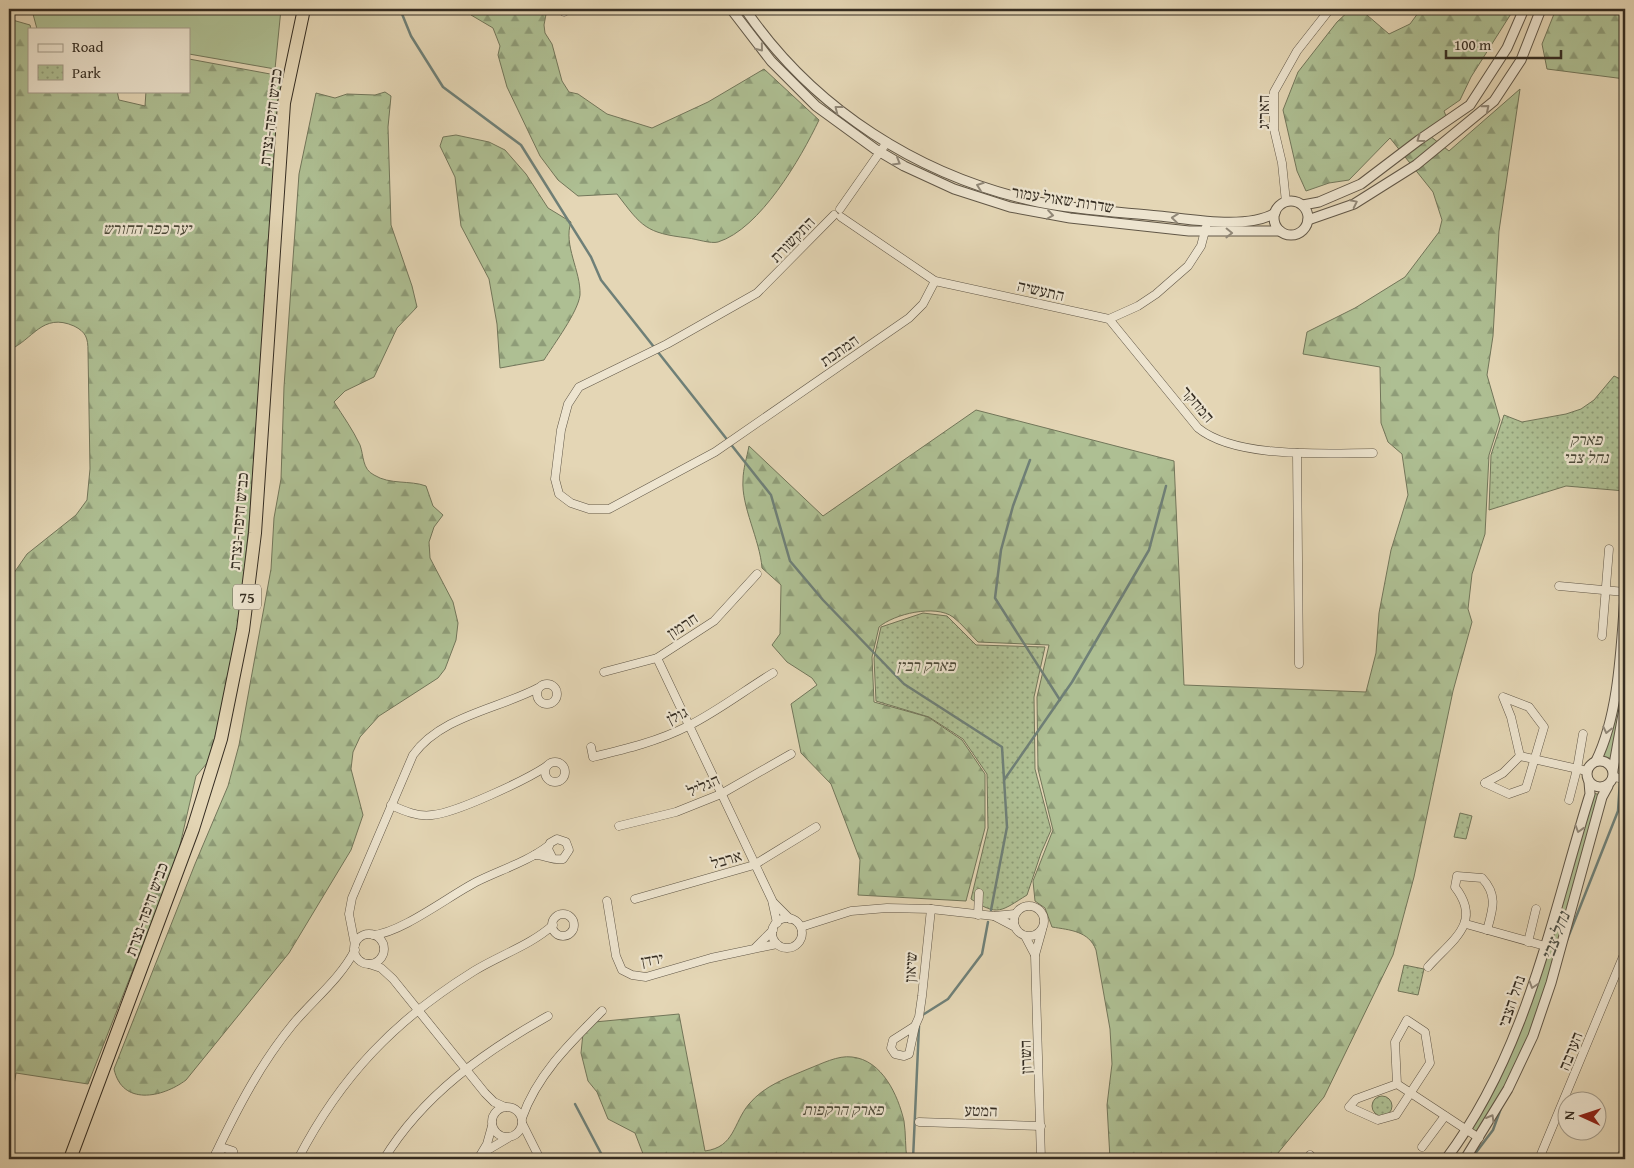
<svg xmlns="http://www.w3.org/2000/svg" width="1634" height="1168" font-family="'Gentium Book Plus','Frank Ruhl Libre',serif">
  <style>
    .grass { fill: #aebf93; stroke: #72765a }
    .forest { fill: url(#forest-firs); stroke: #72765a }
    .park { fill: url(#park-dots); stroke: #72765a }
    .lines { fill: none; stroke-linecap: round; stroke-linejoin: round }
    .stream { stroke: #6f8078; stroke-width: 2.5 }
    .minor-casing { stroke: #615747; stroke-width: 9 }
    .tertiary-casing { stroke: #615747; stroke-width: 11 }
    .trunk-casing { stroke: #352d22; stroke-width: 14 }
    .minor { stroke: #ede4cf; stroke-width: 8 }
    .tertiary { stroke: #ede4cf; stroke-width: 9 }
    .trunk { stroke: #e4d6b5; stroke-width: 12 }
    .oneway { stroke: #918878 }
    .labels { text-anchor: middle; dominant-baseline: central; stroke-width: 4.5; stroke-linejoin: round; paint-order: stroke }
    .shield { fill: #ede4cf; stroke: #6c6456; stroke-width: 1 }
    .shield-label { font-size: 15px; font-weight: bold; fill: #352d22 }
    .street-label { font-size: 16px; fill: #352d22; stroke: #ede4cf }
    .park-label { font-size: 16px; font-style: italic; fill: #4d4a39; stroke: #ede4cf }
    .water-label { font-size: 18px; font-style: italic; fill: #4d5046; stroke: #ede4cf }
  </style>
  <defs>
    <pattern id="forest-firs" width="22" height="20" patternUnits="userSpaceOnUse" patternTransform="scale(1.25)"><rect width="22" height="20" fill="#aebf93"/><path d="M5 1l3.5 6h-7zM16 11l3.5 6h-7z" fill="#8e9c78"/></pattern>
    <pattern id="park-dots" width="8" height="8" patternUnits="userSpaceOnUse" patternTransform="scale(1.25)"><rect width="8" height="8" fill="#aebf93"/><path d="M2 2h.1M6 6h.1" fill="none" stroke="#8e9c78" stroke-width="1.8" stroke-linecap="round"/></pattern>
  </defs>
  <rect width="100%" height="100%" fill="#e4d6b5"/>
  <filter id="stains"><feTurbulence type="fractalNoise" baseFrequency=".004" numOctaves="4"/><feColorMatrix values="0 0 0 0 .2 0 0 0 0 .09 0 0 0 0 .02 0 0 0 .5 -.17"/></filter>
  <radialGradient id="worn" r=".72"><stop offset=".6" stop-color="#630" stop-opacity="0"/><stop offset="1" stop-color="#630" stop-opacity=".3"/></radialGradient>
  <g class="grass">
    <path d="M14,9H281L275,69L189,54V29H37L33,14Z"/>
    <path d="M1625,612V696L1612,759L1602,756Z"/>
    <path d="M1592,793L1602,795L1561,941L1528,1044L1480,1134L1470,1127L1512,1047Z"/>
  </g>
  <g class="forest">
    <path d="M468,9H547L544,25L545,33L552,44L562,81L569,92L578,94L607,114L652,128L708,102L764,69L819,120C801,158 760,229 718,242C711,244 696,239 688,238C646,233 642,227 617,194L578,196L558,180L540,156L507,87L498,55L500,46L493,28L471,15Z"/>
    <path d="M1351,9H1360L1389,34L1410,24L1421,9H1514L1471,77L1460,100L1444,111L1446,116L1430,136L1449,151L1520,89L1499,231L1493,336L1487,375L1500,420L1489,455L1485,534L1472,574L1468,609L1472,622L1453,691L1414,877L1393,955L1324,1097L1273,1159H1110L1107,1105L1112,1064L1110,1029L1096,950C1089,931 1070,930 1052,927L1045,908L1035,901L1033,881L1053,830L1038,769L1037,697L1049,645L978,642C970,634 962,624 953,617C935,604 894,614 879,627L872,657L874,702L928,717L962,740L985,774V828L966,901L858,895L860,860L831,784L801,753L791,704L817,685L812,678L787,662L772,645L780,634L781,585L762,568C760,540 741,506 743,480C743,469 747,457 749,446L823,516L976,410L1174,461L1184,685L1366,692L1376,653L1379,613L1391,550L1408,495L1402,454L1388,442L1381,423L1380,367L1303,354L1307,332L1355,308L1405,277L1439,232L1442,220L1433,192L1390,138L1349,180L1329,183L1306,191L1297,171L1283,110L1298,72L1337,22Z"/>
    <path d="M1556,9H1625V79L1547,69L1542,44Z"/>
    <path d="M9,19L30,25L31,29H29V91H117L119,100L145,106L146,91H189V59L281,76L250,513L241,607L225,701L208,762L196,776L177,858L88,1084L16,1073L9,1115V580L27,554L76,515L87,500L90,469L88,351C88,338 86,332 74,326C42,312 33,340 9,350Z"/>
    <path d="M385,92L391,96L388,127L391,225L412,286L417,307L397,328L374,377L345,391L334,402C343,416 353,430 360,445C364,456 362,469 374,475C390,485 410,480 426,486L433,506L443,515L434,527L429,542L430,558L453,602L458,623L456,640L445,669L438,678L379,716L360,737L353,752L351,769L363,815L351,850L289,953L186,1080C162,1098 122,1106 114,1069L195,864L228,786L239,745L271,569L274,518L281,479L284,387L299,174L316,93L335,98L347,94L375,95Z"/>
    <path d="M456,135L489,142L505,150L526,174L548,208L571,222C563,245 581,271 580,295C578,312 554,344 544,360L500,368L497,324L489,279L461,226L455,177L440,146L443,137Z"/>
    <path d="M679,1014L705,1151C735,1147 733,1123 749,1104C765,1085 787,1078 808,1069C821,1064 838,1055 852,1057C882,1060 898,1095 904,1121C906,1134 905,1147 907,1159H645L635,1133L608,1119L597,1092L588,1081L581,1053L584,1023Z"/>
  </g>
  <g class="park">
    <path d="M1614,376L1625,381V491L1566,486L1489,510L1491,455L1504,415L1522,422L1566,414L1581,409L1594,400Z"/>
    <path d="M923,613L947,616L976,645L1045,647L1034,697L1035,769L1051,830L1041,853L1027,895C1001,911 998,917 971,899L988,828L987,774L963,739L929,717L876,701L874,658L881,627Z"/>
    <path d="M1460,813L1472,816L1466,839L1454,837Z"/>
    <path d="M1404,965L1424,969L1418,995L1398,991Z"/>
    <circle cx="1382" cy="1106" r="10"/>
  </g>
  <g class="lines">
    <g class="stream">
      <path d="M400,9L411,36L443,87L521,145L591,257L601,280L771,495L790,561L823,600L904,684L1002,747L1007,827L991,910"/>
      <path d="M1030,460L1013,506L1001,550L995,598L1060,700"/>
      <path d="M1004,780L1072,682L1149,550L1166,486"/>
      <path d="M1567,940L1618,811L1623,735"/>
      <path d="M921,1016L948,999L982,954L988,922"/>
      <path d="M575,1104L604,1159"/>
      <path d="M913,1159L919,1026"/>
      <path d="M1471,1159L1493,1130L1501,1108"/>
    </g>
    <g class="minor-casing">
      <g id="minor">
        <path d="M564,12L569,9"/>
        <path d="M1286,202L1282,163L1274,129V92L1297,51L1330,9"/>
        <path d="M840,209L887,142"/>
        <path d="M834,215L757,293L667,344L579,387L568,404L561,430L555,479L559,494L571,503L589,509H609L715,452L909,318L923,304L935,281"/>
        <path d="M841,217L935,281L1109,319L1138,306L1156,294L1188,266L1201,246L1206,227"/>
        <path d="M1109,319L1198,428C1236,459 1325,453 1373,453"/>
        <path d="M1297,453L1299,664"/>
        <path d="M1559,586L1625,592"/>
        <path d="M1602,636L1609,549"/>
        <path d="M657,658L772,900L777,923"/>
        <path d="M604,672L657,658L714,621L757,574"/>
        <circle cx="547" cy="694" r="10"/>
        <path d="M591,747L593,757C626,749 659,741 688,726C718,711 745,690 773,673"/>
        <circle cx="555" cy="772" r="10"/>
        <path d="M1614,777L1625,779"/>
        <path d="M1485,783L1509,794L1526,788L1544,727L1529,707L1503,697L1511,717L1520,756"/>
        <path d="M1485,783L1503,773L1520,756L1587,771"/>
        <path d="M1569,800L1577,769L1583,734"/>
        <path d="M391,805C404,811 418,817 432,815C456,813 526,780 547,766"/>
        <path d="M619,826L676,812L721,794L791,754"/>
        <path d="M535,855C545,855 554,861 563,859L569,850L566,842L557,839L550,843L548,849L552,857"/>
        <path d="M635,899L754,865L816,827"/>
        <path d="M607,901L616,956L622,970L632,975L646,977L711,958L777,944"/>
        <path d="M773,902L790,919"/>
        <circle cx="1029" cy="921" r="15"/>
        <circle cx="563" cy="925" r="11"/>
        <path d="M978,915L979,893"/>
        <path d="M994,916L1015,927"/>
        <circle cx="787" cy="933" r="15"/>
        <path d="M1466,924L1545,946"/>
        <path d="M801,927L851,911L887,908L931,909L994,916L1015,914"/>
        <circle cx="369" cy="949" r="15"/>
        <path d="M373,935C401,933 449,896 476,882C500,870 527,862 548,846"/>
        <path d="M1025,936L1035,955"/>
        <path d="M1528,942L1536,909"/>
        <path d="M355,945L349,914L352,898L413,755C441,716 498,709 538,688"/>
        <path d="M756,947L773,930"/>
        <path d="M369,964L381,968L393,979L485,1093L494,1102L505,1107"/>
        <path d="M1428,967C1452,940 1483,923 1455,887L1457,876L1482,878C1498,895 1493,909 1487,930"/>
        <path d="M915,1026L919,1017L922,996L931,909"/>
        <path d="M915,1026L909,1054L904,1056L895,1054L891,1048L893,1040Z"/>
        <path d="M1397,1084L1395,1042L1407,1020L1425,1032L1430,1063L1396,1115L1378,1120L1349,1107L1356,1099L1397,1084L1479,1138"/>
        <circle cx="507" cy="1122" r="15"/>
        <path d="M522,1118C537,1075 570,1043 602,1011"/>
        <path d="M919,1122L1041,1126"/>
        <path d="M523,1125L540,1159"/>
        <path d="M1422,1147L1445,1116"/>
        <path d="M486,1151L508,1138"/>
        <path d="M216,1153C238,1107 261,1063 293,1024C314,999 340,979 355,950"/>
        <path d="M1310,1155L1314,1159"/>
        <path d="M214,1159L216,1153L224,1148L233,1151L235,1159"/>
        <path d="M298,1159C341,1076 395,1020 474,971C500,955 531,945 553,925"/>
        <path d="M384,1159C423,1095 484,1052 548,1016"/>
        <path d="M478,1159L487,1144L492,1126"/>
        <path d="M1041,1159L1035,955L1042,930"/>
        <path d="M1539,1159L1625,952"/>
        <path d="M1619,1159L1625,1150"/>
      </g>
    </g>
    <g class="tertiary-casing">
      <g id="tertiary">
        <path d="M731,9L771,61L816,106L875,149L904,166L954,189L1010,207L1070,218L1189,231H1280"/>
        <path d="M745,9C813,109 920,177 1038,202C1078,210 1119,212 1159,216C1190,219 1247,230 1275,213"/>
        <circle cx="1291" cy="218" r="17"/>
        <path d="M1303,205L1319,202L1361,184L1419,140L1470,105L1507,48L1524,9"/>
        <path d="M1308,220L1354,204L1381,187L1416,165L1494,101L1521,60L1541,9"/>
        <circle cx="1600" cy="774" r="13"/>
        <path d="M1596,761C1619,714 1621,648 1625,596"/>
        <path d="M1613,770L1625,703"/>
        <path d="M1446,1159C1526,1053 1551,919 1590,794L1589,782"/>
        <path d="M1465,1159L1508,1089L1533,1036L1551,983L1602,797L1608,786"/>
      </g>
    </g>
    <g class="trunk-casing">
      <path id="trunk" d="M70,1159L193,829L221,739L243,630L255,533L284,103L304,9"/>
    </g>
    <use href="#minor" class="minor"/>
    <use href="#tertiary" class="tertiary"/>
    <use href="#trunk" class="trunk"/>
  </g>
  <defs><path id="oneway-chevron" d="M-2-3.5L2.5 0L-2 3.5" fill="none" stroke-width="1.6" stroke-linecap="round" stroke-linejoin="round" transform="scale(1.25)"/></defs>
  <g class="oneway">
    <use href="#oneway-chevron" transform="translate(760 48) rotate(51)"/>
    <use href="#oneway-chevron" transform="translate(1486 108) rotate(-40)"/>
    <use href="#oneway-chevron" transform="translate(838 109) rotate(-142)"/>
    <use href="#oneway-chevron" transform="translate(1420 139) rotate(144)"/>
    <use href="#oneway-chevron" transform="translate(897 162) rotate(30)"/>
    <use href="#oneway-chevron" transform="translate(980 186) rotate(-160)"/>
    <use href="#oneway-chevron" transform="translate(1354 203) rotate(-26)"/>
    <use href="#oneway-chevron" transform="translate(1050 215) rotate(8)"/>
    <use href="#oneway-chevron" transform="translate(1175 218) rotate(-174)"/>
    <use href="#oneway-chevron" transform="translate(1229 233) rotate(1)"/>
    <use href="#oneway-chevron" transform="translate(1607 730) rotate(103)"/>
    <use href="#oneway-chevron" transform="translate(1579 829) rotate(107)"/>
    <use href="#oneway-chevron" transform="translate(1533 985) rotate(108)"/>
    <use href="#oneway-chevron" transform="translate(1491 1118) rotate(-60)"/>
  </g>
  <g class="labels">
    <rect class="shield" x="233" y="584.5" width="28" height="25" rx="4"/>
    <g class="shield-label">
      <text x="247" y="597">75</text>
    </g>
    <g class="street-label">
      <text transform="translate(1263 112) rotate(-90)">האריג</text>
      <text transform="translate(270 117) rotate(-83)">כביש חיפה-נצרת</text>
      <text transform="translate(1063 199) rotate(9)">שדרות שאול עמור</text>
      <text transform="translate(792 239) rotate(-46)">התקשורת</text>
      <text transform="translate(1041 290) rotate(13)">התעשיה</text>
      <text transform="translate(839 350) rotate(-35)">המתכת</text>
      <text transform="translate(1198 404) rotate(49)">המחקר</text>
      <text transform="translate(238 521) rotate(-85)">כביש חיפה-נצרת</text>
      <text transform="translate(682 625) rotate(-33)">חרמון</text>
      <text transform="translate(677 715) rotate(-26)">גולן</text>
      <text transform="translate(703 785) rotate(-24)">הגליל</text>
      <text transform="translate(726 859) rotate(-16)">ארבל</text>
      <text transform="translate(146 909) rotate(-70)">כביש חיפה-נצרת</text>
      <text transform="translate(652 959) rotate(-10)">ירדן</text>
      <text transform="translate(910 967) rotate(-86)">שיאון</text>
      <text transform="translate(1511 1001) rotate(-71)">נחל הצבי</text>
      <text transform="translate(1570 1051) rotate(-68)">הערבה</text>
      <text transform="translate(1025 1057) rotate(-92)">השרון</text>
      <text transform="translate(981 1110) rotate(2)">המטע</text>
    </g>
    <g class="park-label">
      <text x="147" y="228">יער כפר החורש</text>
      <text x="1586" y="439">פארק<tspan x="1586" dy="18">נחל צבי</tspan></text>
      <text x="926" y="665">פארק רבין</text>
      <text x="843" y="1109">פארק הרקפות</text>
    </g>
    <g class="water-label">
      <text transform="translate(1555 936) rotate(-69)">נחל צבי</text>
    </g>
  </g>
  <rect width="1634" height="1168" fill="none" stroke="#e4d6b5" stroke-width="30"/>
  <rect x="10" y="10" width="1614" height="1148" fill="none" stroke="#352d22" stroke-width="2.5"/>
  <rect x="15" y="15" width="1604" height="1138" fill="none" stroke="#352d22"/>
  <rect x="28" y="28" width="162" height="65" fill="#ede4cf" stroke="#a39b8a"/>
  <rect x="38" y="44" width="25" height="8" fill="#ede4cf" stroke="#a39b8a"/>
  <text x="72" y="52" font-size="15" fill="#352d22">Road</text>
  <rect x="38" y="65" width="25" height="15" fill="url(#park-dots)" stroke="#a39b8a"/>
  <text x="72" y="78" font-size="15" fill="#352d22">Park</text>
  <g transform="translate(1582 1116) rotate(273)"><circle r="24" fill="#ede4cf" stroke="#a39b8a"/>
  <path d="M0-4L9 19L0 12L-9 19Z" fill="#8f2418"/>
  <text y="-8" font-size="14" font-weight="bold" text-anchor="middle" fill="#352d22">N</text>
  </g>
  <path d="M1446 50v8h115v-8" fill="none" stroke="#352d22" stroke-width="2.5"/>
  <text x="1454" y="50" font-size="15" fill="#352d22" stroke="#ede4cf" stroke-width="4" paint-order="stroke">100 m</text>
  <rect width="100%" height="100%" filter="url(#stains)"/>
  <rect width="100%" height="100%" fill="url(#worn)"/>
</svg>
